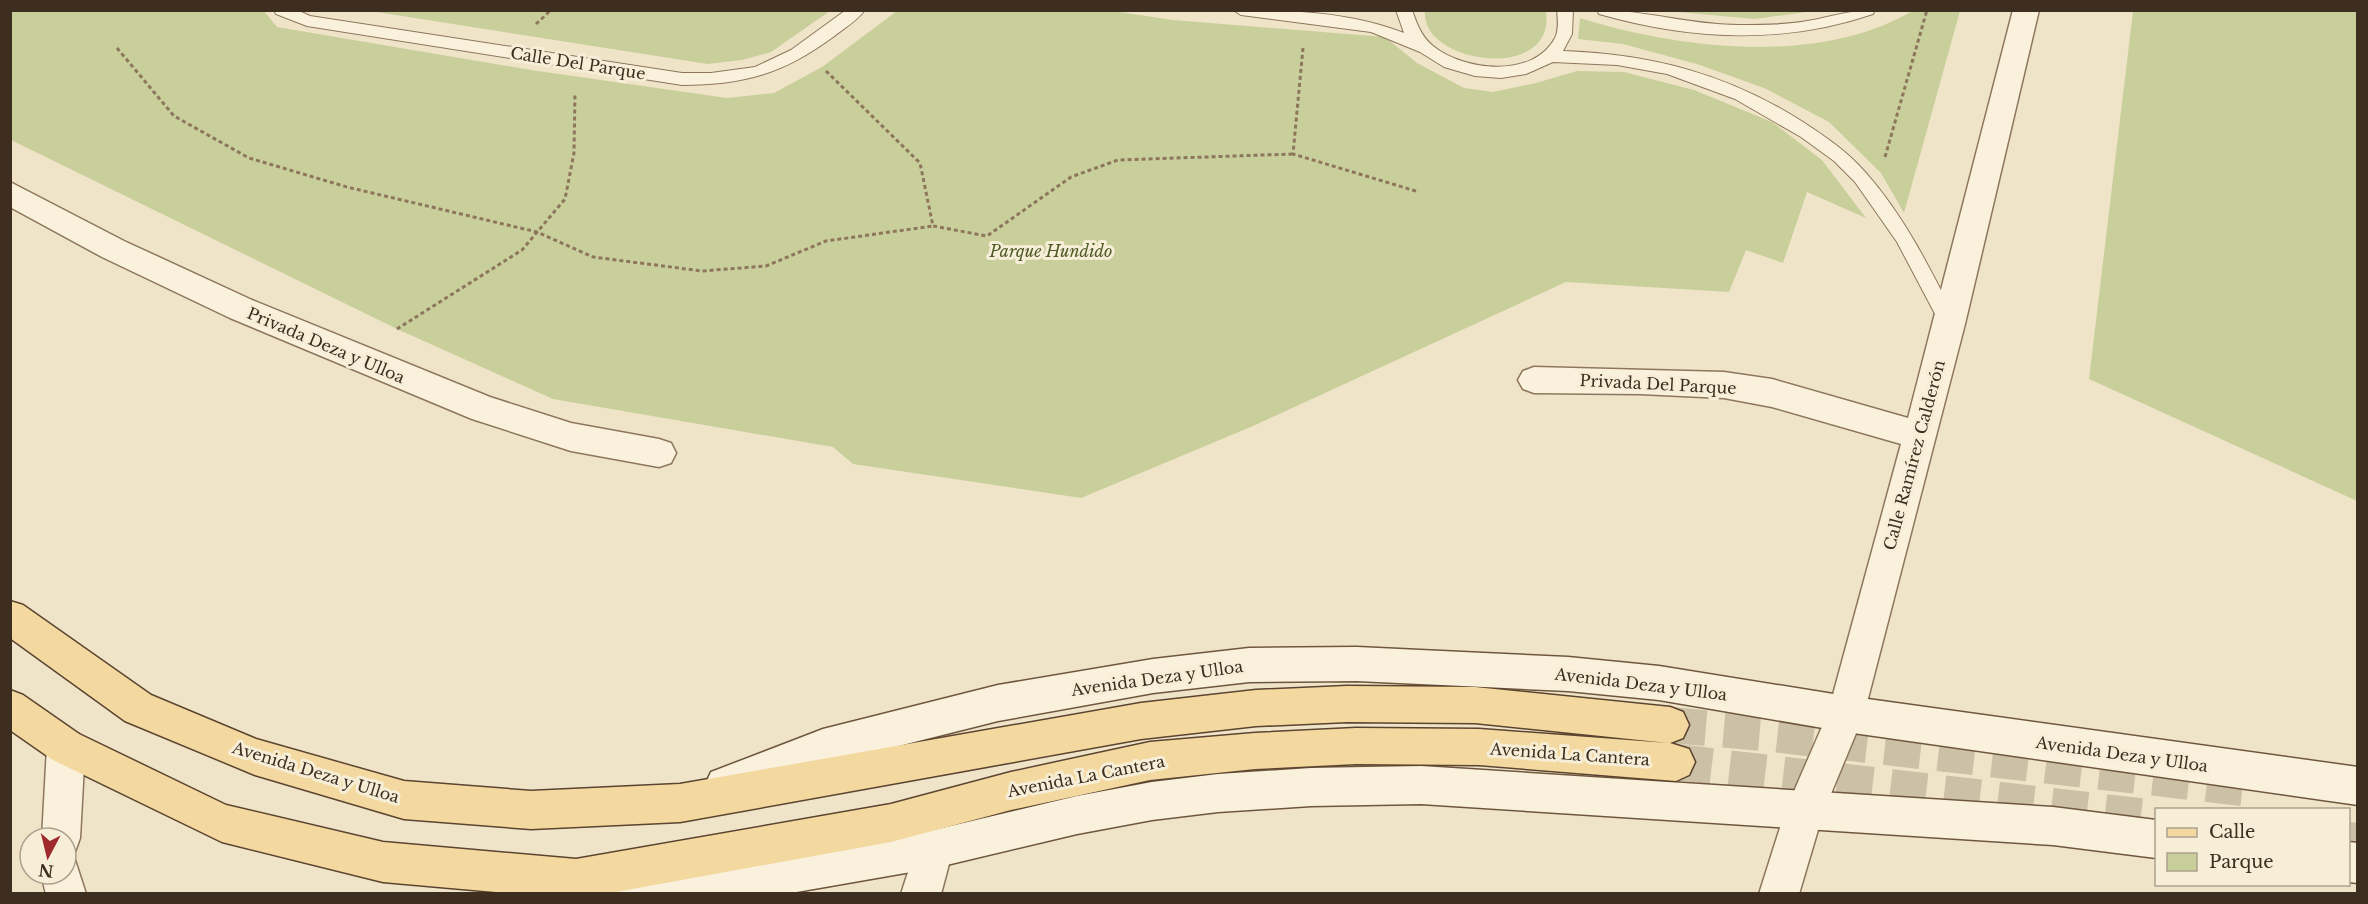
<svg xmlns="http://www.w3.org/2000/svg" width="2368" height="904" font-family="'Libre Baskerville',serif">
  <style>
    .green { fill: #c9cf9b }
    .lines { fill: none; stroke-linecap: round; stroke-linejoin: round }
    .primary-tunnel { stroke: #ccc0a6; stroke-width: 36; stroke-dasharray: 36 18; stroke-linecap: butt }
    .lane-casing { stroke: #8d765c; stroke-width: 2 }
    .street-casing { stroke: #8d765c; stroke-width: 3 }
    .secondary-casing { stroke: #6f573f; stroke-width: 3 }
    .primary-casing { stroke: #5b4430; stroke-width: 3 }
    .path { stroke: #8d765c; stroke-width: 3; stroke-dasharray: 4 3; stroke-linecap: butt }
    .lane { fill: #faf1dc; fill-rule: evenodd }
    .street { fill: #faf1dc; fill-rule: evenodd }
    .secondary { fill: #faf1dc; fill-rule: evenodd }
    .primary { fill: #f3d9a0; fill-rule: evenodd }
    .labels { text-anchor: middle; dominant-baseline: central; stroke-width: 6; stroke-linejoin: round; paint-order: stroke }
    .street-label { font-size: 16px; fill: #3d2e20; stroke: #f7eed8 }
    .park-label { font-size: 16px; font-style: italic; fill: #4d5a26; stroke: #f7eed8 }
  </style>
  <rect width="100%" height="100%" fill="#f0e4c8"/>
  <g class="green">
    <path d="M10,11H264L277,27L531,70L727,98L774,93L822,67L897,11H1113L1173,20L1385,37L1417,63L1464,88L1493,92L1536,83L1577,71L1624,72L1694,90L1772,122L1822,160L1866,218L1807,192L1783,263L1746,250L1729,292L1566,282L1253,426L1081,498L853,464L833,447L553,399L397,329L11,140Z"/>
    <path d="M370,11L830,10V11L771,52L742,60L708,64Z"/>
    <path d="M1425,11H1546C1557,83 1420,65 1425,11Z"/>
    <path d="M1666,11V10L1814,11L1755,19Z"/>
    <path d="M1912,11H1960L1904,213L1881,173L1829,122L1764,88L1700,65L1623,44L1578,39L1580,18C1679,49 1820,66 1912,11Z"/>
    <path d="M2133,11H2357V501L2089,379Z"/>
  </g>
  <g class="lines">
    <g class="primary-tunnel">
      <path d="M1670,725L1763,733L2260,790"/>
      <path d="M1676,762L2156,818"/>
      <path d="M2348,840L2358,841"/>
    </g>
    <g class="lane-casing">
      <g id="lane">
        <path d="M274,10H297L310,16L682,73H711L755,67L791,50L846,10H865C857,21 843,29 833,37C783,74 743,85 682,85L307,26L276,14Z"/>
        <path d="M1233,10C1291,10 1351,12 1404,33L1396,10H1412C1417,24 1421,36 1433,46C1464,71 1533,79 1555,38C1559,30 1558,19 1557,10H1573L1572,34L1563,51C1651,54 1728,74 1803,122C1826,137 1848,152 1866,173C1905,217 1932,272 1958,324L1955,329L1949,331L1943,329L1897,242L1855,182L1834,161L1801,137L1735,99L1667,74L1617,65L1553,62L1526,74L1501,78L1475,76L1444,67L1420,52L1371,32L1241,15Z"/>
        <path d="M1597,10C1645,10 1691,25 1738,25C1761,25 1785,25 1807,21C1832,17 1848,10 1875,10L1873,14C1782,45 1690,40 1599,14Z"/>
      </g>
    </g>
    <g class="street-casing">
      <g id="street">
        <path d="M2013,10H2039L1965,324L1864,714L1823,813L1799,894H1759L1785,812L1828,713L1901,444L1772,407L1724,398L1640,394L1534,393L1523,389L1518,380L1523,371L1534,367L1724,372L1772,379L1908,418Z"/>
        <path d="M10,182L124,241L252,300L490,397L571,423L659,439L671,443L676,453L671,463L659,467L571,451L472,419L230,318L102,257L10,207Z"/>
        <path d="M66,729L79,734L85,747L80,838L75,852L66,855V838H42L47,747L53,734Z"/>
        <path d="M934,830L948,835L953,849L941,894H901L920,835Z"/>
        <path d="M66,856L75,860L86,894H46L41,874H66Z"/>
      </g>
    </g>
    <g class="secondary-casing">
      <g id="secondary">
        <path d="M1357,647L1568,657L1659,666L1846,696L2358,767V805L1846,732L1659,700L1568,691L1357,681L1249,682L1153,693L998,721L823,765L724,804L711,798L705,785L711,772L823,729L998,685L1153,659L1249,648Z"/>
        <path d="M1421,766L2053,807L2156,820V858L2053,845L1421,804L1311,806L1218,812L1152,820L1077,834L934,868L785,894H569L564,881L570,867L584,861L640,873L700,868L934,830L1077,796L1152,782L1218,774L1311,768Z"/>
        <path d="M2348,842L2358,843V883L2348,882Z"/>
      </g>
    </g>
    <g class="primary-casing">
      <path id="primary" d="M10,601L23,605L151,695L256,739L404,781L531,791L680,784L1141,703L1256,690L1347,686L1475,687L1670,707L1683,712L1689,725L1683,738L1670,743L1689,749L1695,762L1689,775L1676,781L1479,765L1356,764L1255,769L1150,780L1011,810L891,842L605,894H518L383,882L222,842L53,760L10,730V690L23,695L79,734L226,805L383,842L576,859L891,804L1011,772L1150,742L1255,733L1356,728L1479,729L1668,743L1475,723L1347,722L1256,726L1141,739L680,822L531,829L404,819L255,775L125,721L10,638Z"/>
    </g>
    <g class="path">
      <path d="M536,24L551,10"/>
      <path d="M117,48L174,116L249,158L347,187L537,232L593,257L702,271L766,266L826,241L933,226"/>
      <path d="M1303,48L1293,154L1419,192"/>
      <path d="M826,71L920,163L933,226L987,236L1071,177L1118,160L1293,154"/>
      <path d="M1885,157L1927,10"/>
      <path d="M397,329L522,250L565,199L574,153L575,93"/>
    </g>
    <use href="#lane" class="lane"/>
    <use href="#street" class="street"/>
    <use href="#secondary" class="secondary"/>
    <use href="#primary" class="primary"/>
  </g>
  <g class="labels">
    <g class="street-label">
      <text transform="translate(578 63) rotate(9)">Calle Del Parque</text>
      <text transform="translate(326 345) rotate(23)">Privada Deza y Ulloa</text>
      <text transform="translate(1658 384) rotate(3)">Privada Del Parque</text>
      <text transform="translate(1914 455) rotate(-75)">Calle Ramírez Calderón</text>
      <text transform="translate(1157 678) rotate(-8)">Avenida Deza y Ulloa</text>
      <text transform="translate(1641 684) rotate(7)">Avenida Deza y Ulloa</text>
      <text transform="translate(1570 754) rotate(4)">Avenida La Cantera</text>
      <text transform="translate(2122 754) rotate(8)">Avenida Deza y Ulloa</text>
      <text transform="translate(316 772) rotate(17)">Avenida Deza y Ulloa</text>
      <text transform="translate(1086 776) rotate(-11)">Avenida La Cantera</text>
    </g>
    <g class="park-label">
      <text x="1051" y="251">Parque Hundido</text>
    </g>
  </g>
  <rect width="2368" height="904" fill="none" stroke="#3d2e20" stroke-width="24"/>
  <rect x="2155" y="808" width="195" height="78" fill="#f7eed8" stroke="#ada18e" stroke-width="1.5"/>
  <rect x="2167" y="828" width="30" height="9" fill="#f3d9a0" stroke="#ada18e" stroke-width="1.5"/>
  <text x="2209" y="838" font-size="18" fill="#3d2e20">Calle</text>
  <rect x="2167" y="853" width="30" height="18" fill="#c9cf9b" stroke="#ada18e" stroke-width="1.5"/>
  <text x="2209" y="868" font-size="18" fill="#3d2e20">Parque</text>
  <g transform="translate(48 856) rotate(187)"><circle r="28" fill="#f7eed8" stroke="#ada18e" stroke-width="1.5"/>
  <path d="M0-4.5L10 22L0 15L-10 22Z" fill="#9e2a2b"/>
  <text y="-9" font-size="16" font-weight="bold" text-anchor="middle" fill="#3d2e20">N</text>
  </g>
</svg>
